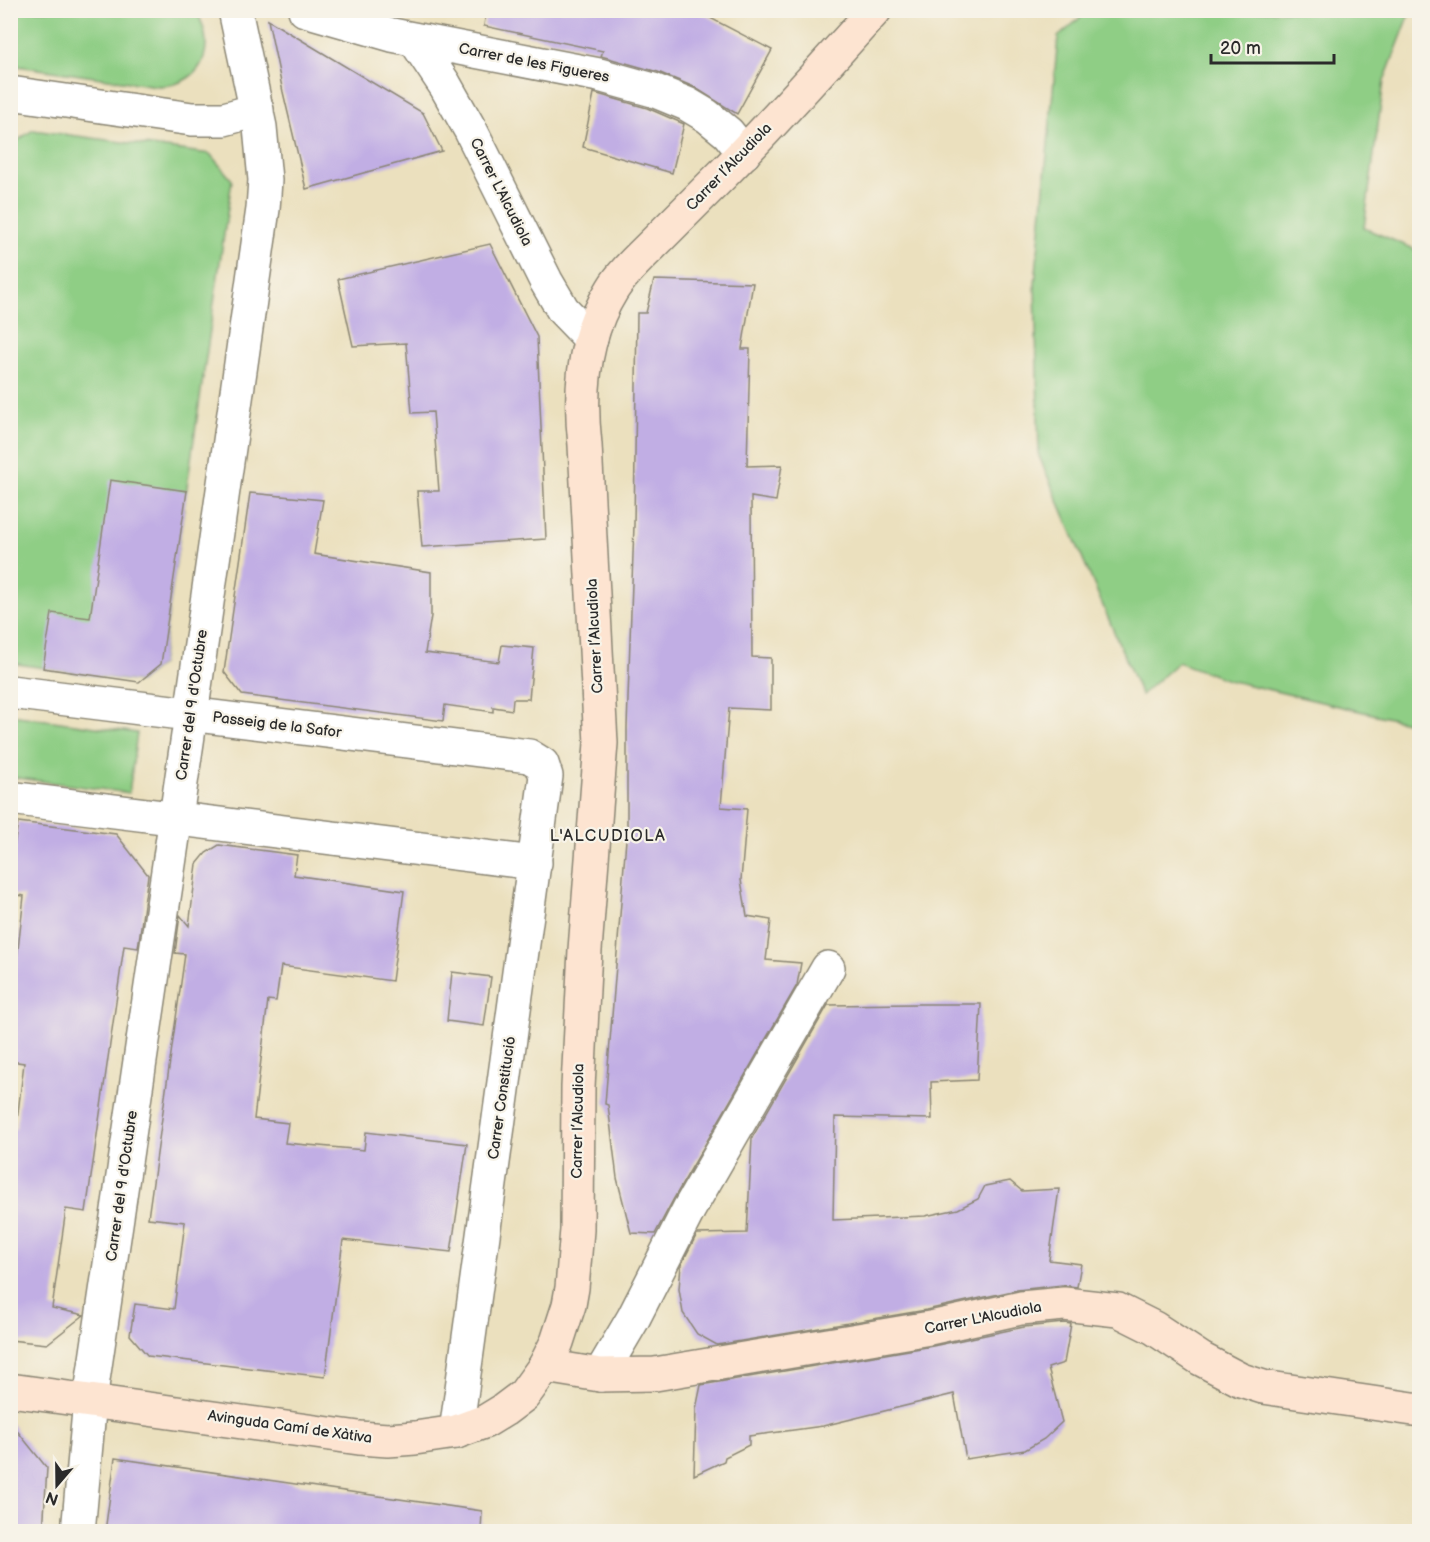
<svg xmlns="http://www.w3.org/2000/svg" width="1430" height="1542" font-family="'Balsamiq Sans',sans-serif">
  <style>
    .green { fill: #8fce85; stroke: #5d7c58; stroke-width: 1.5 }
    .building { fill: #c1aee4 }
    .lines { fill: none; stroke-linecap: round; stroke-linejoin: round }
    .street-casing { stroke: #8b8674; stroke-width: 36 }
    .secondary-casing { stroke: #8b8674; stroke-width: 36 }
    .street { stroke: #fff; stroke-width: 33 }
    .secondary { stroke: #fde4d1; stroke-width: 33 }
    .labels { text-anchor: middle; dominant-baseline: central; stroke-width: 4.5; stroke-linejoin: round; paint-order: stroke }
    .street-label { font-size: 15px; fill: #2b2b2b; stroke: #f7f3e8 }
    .neighbourhood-label { font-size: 16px; letter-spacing: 1.5px; fill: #2b2b2b; stroke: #f7f3e8 }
  </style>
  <rect width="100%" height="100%" fill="#f7f3e8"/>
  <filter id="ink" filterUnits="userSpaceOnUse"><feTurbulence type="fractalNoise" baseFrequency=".0167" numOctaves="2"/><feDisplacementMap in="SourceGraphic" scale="12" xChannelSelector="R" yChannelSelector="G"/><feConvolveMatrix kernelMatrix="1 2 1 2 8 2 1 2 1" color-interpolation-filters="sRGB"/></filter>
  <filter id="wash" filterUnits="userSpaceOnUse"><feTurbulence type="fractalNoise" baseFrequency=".008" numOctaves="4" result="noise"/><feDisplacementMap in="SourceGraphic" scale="24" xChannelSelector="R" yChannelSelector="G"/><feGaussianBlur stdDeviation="1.35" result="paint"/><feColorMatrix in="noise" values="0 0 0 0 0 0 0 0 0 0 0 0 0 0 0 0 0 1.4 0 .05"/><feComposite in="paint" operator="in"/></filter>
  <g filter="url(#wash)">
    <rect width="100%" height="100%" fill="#ebe0be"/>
    <g class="green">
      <path d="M11,10L196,11C218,48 203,86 157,86L11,65Z"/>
      <path d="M1088,11H1411L1384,81L1364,228L1419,251V725L1228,680L1178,662L1141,695L1039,456L1035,284L1058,37Z"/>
      <path d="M33,130L210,154L232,180L161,664L139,682L11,663V145Z"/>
      <path d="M11,715L137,733L129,793L11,777Z"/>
    </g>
    <g id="blocks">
      <g class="building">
        <path d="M486,10H695L772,50L737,114L694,87L658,72L601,56L603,51L484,26Z"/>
        <path d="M268,20L423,113L442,151L306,189L283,92Z"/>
        <path d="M594,93L647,108L684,124L672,173L583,147Z"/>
        <path d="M490,244L537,337L546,539L422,547L417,491H439L433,412L412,413L406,343L353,346L338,279Z"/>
        <path d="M654,280L753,283L742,349H750L747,466L782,465L776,501L751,497L752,657L771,658V710L729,708L721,807L747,809L741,880L747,916L771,920L766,960L801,963L797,985L673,1200L655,1234L631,1233L617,1178L608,1105L605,1104L627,827V727L634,525L637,313H646Z"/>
        <path d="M110,480L187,491L161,664L139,682L43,668L52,613L90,618Z"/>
        <path d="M250,493L323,500L314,554L431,572V616L425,653L499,662L502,645L534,648L529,699H513L512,710L493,707V712L445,705L443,721L242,695L224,672Z"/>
        <path d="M18,822L116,834L148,875L138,948L124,946L86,1212L66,1209L52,1308L84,1315L47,1344L10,1340V1128L16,1129L24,1063L10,1061V967H16L24,896L10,894V872Z"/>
        <path d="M219,845L297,855L294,875L404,891L392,981L281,966L276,1001L268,1000L254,1119L288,1123L285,1143L364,1150L366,1132L467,1144L451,1252L343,1240L325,1377L148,1356L130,1335L135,1304L174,1309L185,1222L148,1218L185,954L175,953L180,915L189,926L197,864L206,853Z"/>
        <path d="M452,972L491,977L484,1026L447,1021Z"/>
        <path d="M916,1004H981L977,1080L931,1082L932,1119L835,1117L833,1220L925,1216L958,1209L978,1199L985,1186L1010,1181L1022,1191L1059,1189L1049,1260L1081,1264L1077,1287L1062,1285L1017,1290L926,1310L717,1345L697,1334L683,1313L679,1289L681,1265L697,1234L747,1233L752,1138L828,1005Z"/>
        <path d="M1064,1323L1071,1324L1064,1363L1048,1368L1062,1422L1044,1439L1025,1450L966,1459L954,1394L823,1426L749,1436V1445L725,1457L724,1461L694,1475L696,1409L701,1385L933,1346L1024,1327Z"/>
        <path d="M10,1422L47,1468L43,1532H10Z"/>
        <path d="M115,1458L482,1511L481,1532H105Z"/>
      </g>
    </g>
  </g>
  <g filter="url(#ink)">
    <use href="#blocks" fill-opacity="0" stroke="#8b8674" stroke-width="1.5"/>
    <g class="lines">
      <g class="street-casing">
        <g id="street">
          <path d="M305,10L392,35L599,75L653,90L687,104L707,116L728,133L744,153"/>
          <path d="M415,40L445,85L471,131L546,281L563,310L591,339"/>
          <path d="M10,93L192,119H224L257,110"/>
          <path d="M10,692L529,756L542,764L546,776L456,1432"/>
          <path d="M10,798L535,863"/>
          <path d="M600,1375L633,1319L689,1209L828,968"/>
          <path d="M78,1532L90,1400L191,715L263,209L265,180L260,127L235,10"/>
        </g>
      </g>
      <g class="secondary-casing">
        <g id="secondary">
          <path d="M545,1366L600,1375L655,1374L930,1328L1021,1308L1064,1304L1118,1310L1154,1328L1201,1359L1241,1380L1263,1387L1420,1410"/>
          <path d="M10,1390L359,1438L388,1440L415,1438L456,1432L486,1421L504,1410L524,1395L545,1366L557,1342L569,1305L572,1288L577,1230L578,1087L585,950L601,743L585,445C579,392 583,336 612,290C623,272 640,257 655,242C677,220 700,197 723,174C775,122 825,65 875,10"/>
        </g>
      </g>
      <use href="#street" class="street"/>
      <use href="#secondary" class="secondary"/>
    </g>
  </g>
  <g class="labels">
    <g class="street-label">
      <text transform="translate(534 63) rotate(11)">Carrer de les Figueres</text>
      <text transform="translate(729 167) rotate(-46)">Carrer l’Alcudiola</text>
      <text transform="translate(501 192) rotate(63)">Carrer L'Alcudiola</text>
      <text transform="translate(595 636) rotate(-93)">Carrer l’Alcudiola</text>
      <text transform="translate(192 705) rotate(-82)">Carrer del 9 d'Octubre</text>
      <text transform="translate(277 725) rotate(7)">Passeig de la Safor</text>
      <text transform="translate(502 1098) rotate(-82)">Carrer Constitució</text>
      <text transform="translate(578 1121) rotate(-89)">Carrer l’Alcudiola</text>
      <text transform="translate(122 1186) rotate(-82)">Carrer del 9 d'Octubre</text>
      <text transform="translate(983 1318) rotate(-11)">Carrer L'Alcudiola</text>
      <text transform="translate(290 1427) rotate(8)">Avinguda Camí de Xàtiva</text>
    </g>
    <g class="neighbourhood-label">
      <text x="608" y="836">L'ALCUDIOLA</text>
    </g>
  </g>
  <rect width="1430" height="1542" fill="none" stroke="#f7f3e8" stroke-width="36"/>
  <g transform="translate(57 1485) rotate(200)" stroke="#f7f3e8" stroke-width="4.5" paint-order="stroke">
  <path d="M0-4.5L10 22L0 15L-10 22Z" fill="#2b2b2b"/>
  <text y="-9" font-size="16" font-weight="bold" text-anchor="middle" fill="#2b2b2b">N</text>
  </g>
  <path d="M1211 54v9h123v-9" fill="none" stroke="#2b2b2b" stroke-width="3"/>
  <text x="1220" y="54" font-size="18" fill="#2b2b2b" stroke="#f7f3e8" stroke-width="4.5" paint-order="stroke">20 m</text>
</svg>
